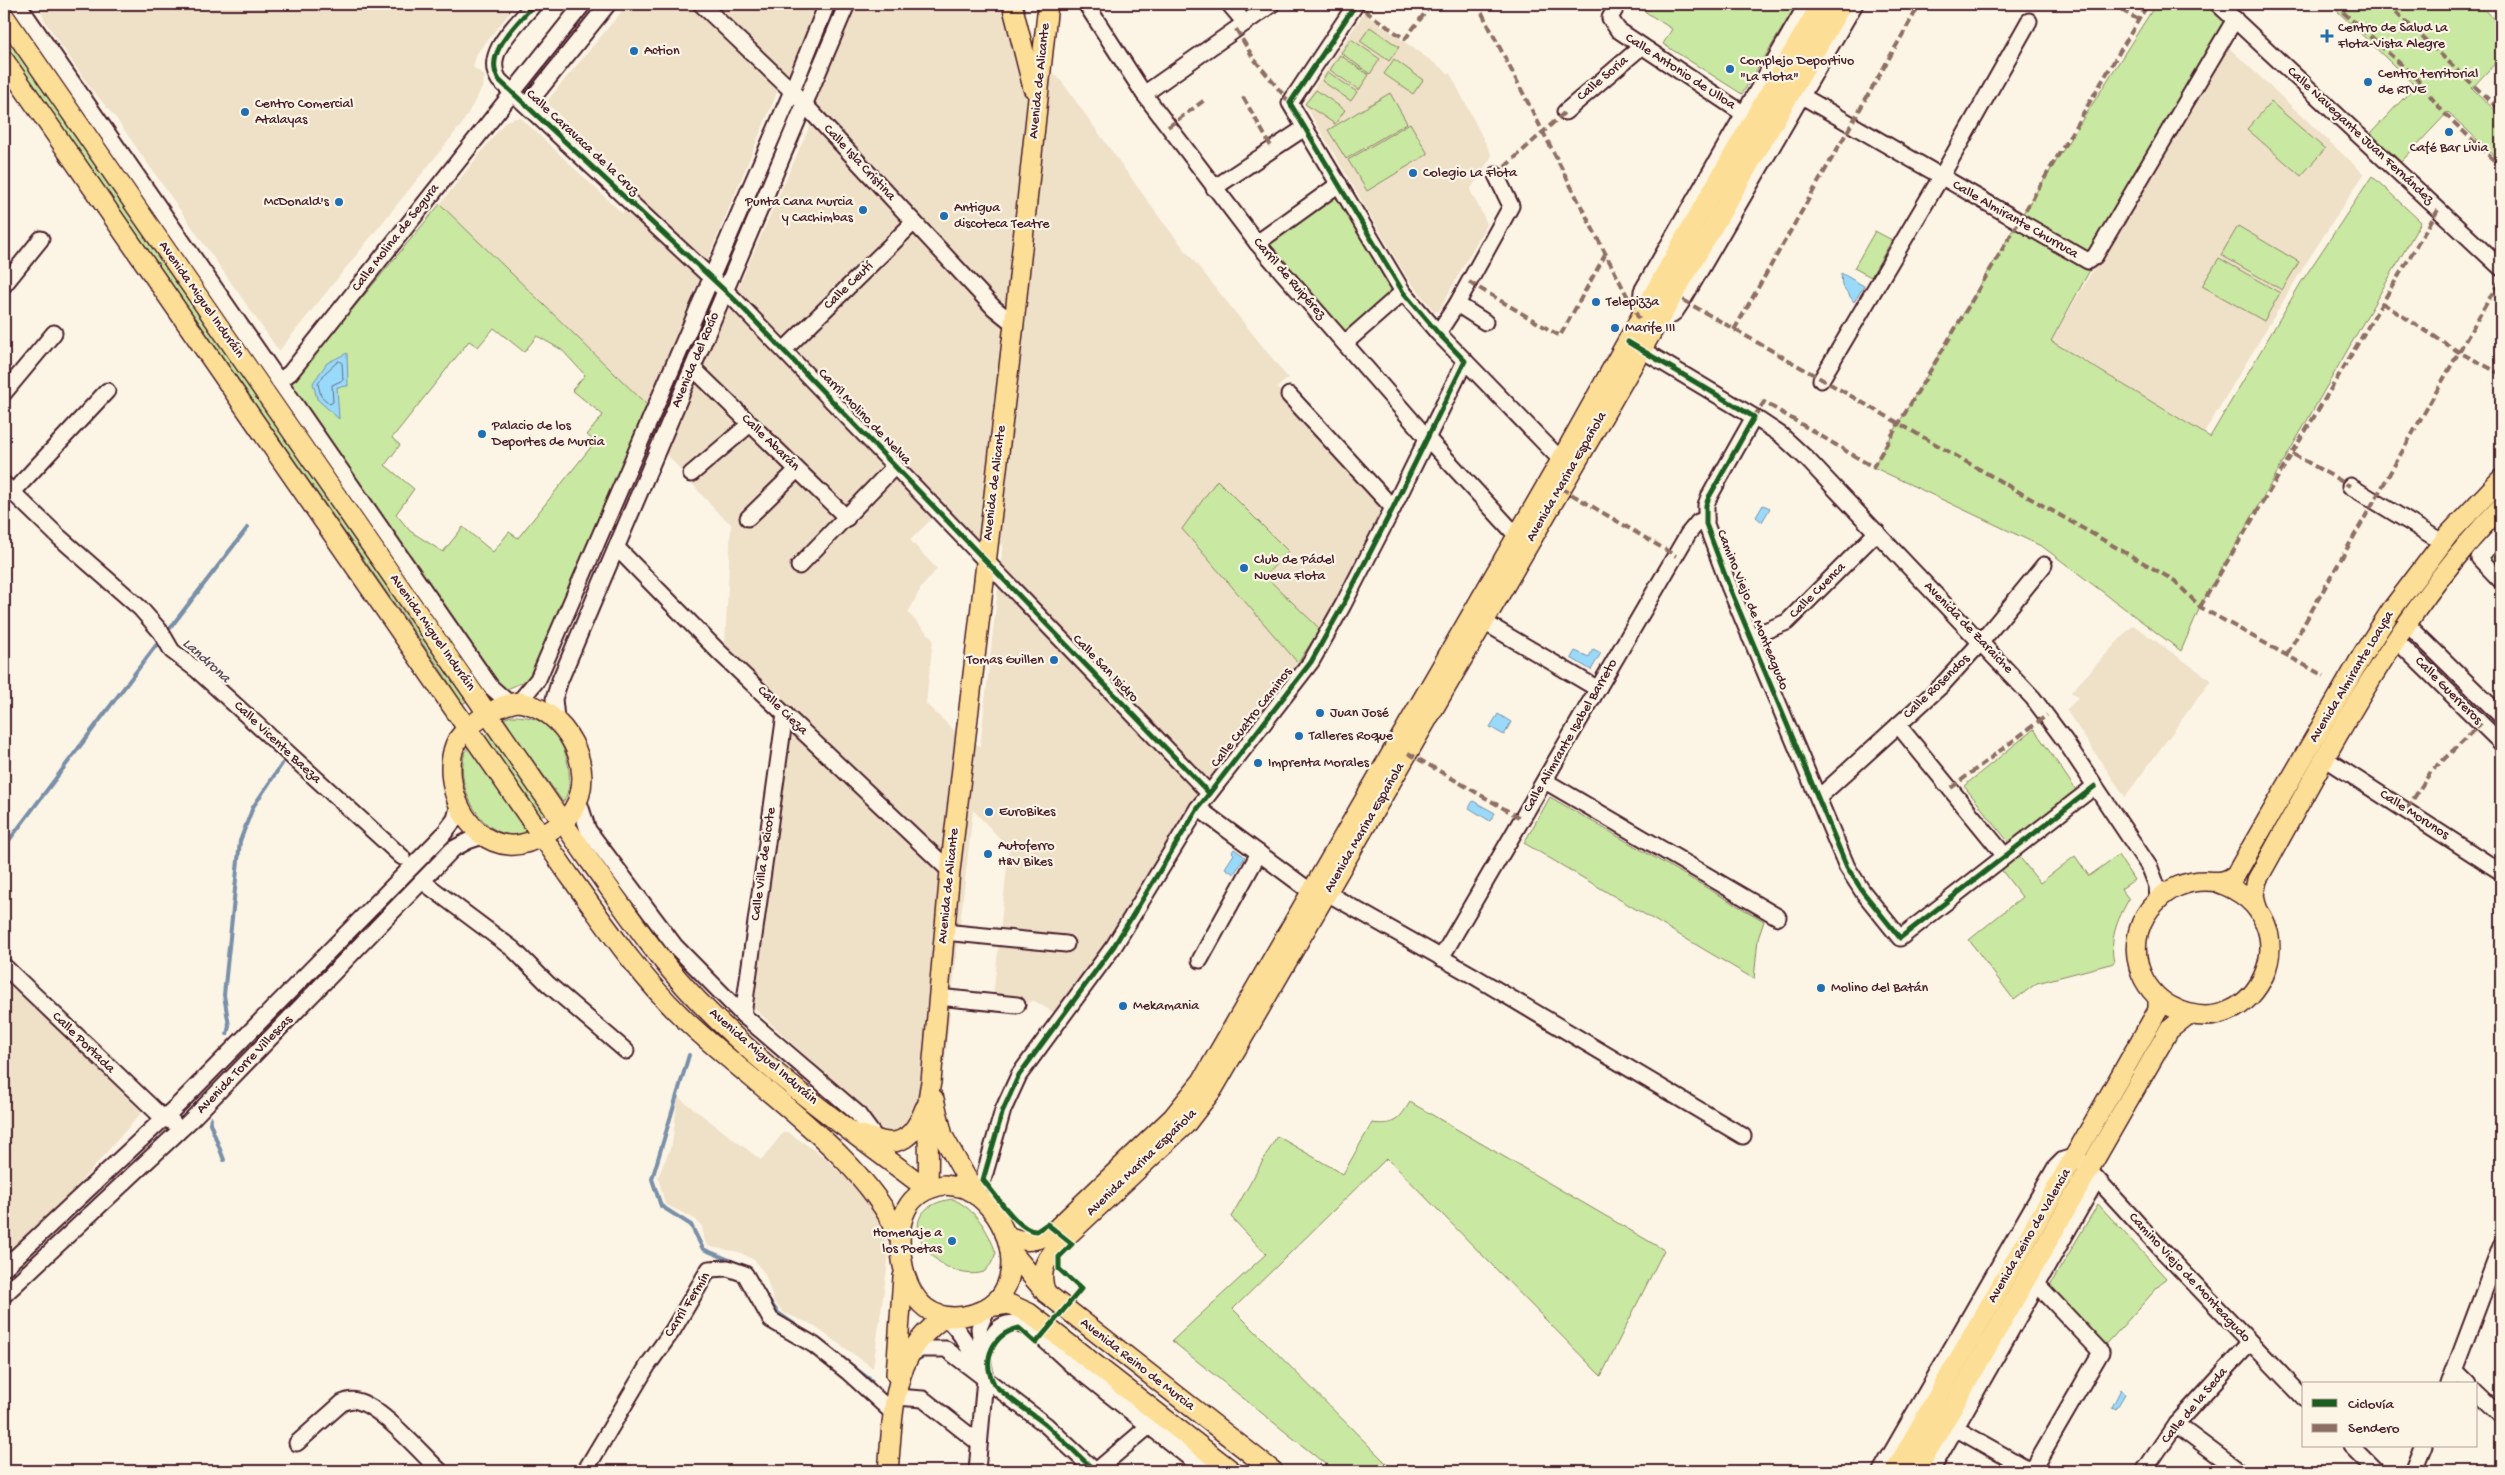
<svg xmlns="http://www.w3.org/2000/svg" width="2505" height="1475" font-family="'Gochi Hand',sans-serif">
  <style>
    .built { fill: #efe0c8; fill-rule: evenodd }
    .green { fill: #c9e8a1; stroke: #8a8466; fill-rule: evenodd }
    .water { fill: #99dafb; stroke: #798fa8 }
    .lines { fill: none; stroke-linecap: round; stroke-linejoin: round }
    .shore { stroke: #6a6a7e; stroke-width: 1 }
    .stream { stroke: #798fa8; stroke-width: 4 }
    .minor-casing { stroke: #4a1f2b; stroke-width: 19 }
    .major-casing { stroke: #4a1f2b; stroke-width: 22 }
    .minor { stroke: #fcf5e5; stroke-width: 15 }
    .major { stroke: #fdde96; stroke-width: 19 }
    .quiet { stroke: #8d6e63; stroke-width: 4; stroke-dasharray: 8 4; stroke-linecap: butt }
    .cycleway-casing { stroke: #fcf5e5; stroke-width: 8 }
    .cycleway { stroke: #1b5e20; stroke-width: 5 }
    .poi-dot { fill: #1f6fb2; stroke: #fcf5e5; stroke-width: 2 }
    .labels { text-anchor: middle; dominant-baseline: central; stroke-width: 4.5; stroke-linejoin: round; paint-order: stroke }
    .poi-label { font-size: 14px; fill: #4a1f2b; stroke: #fcf5e5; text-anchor: start }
    .street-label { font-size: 14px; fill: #4a1f2b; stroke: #fcf5e5 }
    .water-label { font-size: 15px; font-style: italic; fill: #5e4e5f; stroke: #fcf5e5 }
  </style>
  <rect width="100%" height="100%" fill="#fcf5e5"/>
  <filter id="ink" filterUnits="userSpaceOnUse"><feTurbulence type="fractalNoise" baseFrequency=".02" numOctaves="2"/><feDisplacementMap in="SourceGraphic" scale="10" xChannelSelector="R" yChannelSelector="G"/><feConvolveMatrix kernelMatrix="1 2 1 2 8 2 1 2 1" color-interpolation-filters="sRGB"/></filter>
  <g filter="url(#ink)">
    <g class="built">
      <path d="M37,4H517L477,53L473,67L485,76L482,88L462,124L279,351L115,117L91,89L46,23Z"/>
      <path d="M628,4H1001L1009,29L1062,82L1162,221L1288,378L1277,388L1384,505L1307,660L1261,710L1199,798L1108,948L1059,1016L1033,1000L1030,1003L993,997L1009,848L973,810L944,1066L923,1063L916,1109L903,1130L892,1133L876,1126L858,1105L754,1008L791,733L724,665L731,524L715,510L665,452L819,105L786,71L647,405L440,204L506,121L520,117L622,213L638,193L546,102ZM937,514L978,557L1003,543L980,746L957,733L926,704L933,639L908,613L921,588L937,569L910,540Z"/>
      <path d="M1364,13L1451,75L1492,156L1470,190L1487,223L1439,311L1435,312L1406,276L1304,103Z"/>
      <path d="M2226,45L2364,174L2306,263L2204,433L2051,341Z"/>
      <path d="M2133,625L2211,680L2125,797L2066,710L2078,698L2071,692Z"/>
      <path d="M4,977L142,1112L61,1204L4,1255Z"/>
      <path d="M678,1097L761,1160L783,1133L788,1132L824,1157L859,1191L879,1218L887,1245L886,1253L889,1254L873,1368L811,1324L784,1313L774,1302L765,1274L754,1260L739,1252L710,1247L705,1242L702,1226L695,1219L665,1204L658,1177L672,1144Z"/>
    </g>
    <g class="green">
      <path d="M1640,4H1797L1742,94L1663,44L1672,29L1638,7Z"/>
      <path d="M2156,4H2209L2227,20L2051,341L2210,437L2302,281L2372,176L2421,222L2200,607L2181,651L2043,547L1873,467L2018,221Z"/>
      <path d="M2330,4H2478L2501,26V57L2472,88L2501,116V162L2448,112L2401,162L2371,133L2415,86Z"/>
      <path d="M1370,27L1399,47L1389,61L1360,41Z"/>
      <path d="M4,29L469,700L462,704L443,673L4,43Z"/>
      <path d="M1351,39L1380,59L1370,74L1341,53Z"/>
      <path d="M1340,55L1369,75L1359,90L1330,70Z"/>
      <path d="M1394,59L1423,80L1413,94L1384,74Z"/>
      <path d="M1328,72L1357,92L1351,101L1322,81Z"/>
      <path d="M1316,90L1345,110L1335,124L1305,104Z"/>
      <path d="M1390,93L1407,123L1346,159L1328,130Z"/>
      <path d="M2271,102L2325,149L2301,176L2247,129Z"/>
      <path d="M1410,123L1428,154L1367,191L1348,160Z"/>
      <path d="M1339,184L1403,292L1345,343L1257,243Z"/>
      <path d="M440,204L647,405L530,679L507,689L497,688L296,396L291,383ZM494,328L524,352L537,336L562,350L585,375L572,390L603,415L587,435L595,442L518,538L509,532L493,552L463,527L443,552L410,531L396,514L414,489L385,465L400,445L392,438L469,341L478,347Z"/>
      <path d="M2238,226L2299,262L2282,290L2221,255Z"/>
      <path d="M1875,231L1892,240L1871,277L1854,268Z"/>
      <path d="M2219,258L2280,293L2264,321L2202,286Z"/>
      <path d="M1217,480L1288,551L1265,576L1320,629L1298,663L1182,529Z"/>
      <path d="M2501,534V581L2479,558Z"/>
      <path d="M511,716C522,716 532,717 542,722C565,734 578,781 563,802L503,719Z"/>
      <path d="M2034,729L2076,790L2010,844L1964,786Z"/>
      <path d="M489,732L545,813L540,817L484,736Z"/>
      <path d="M468,747L529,831C486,852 448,781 468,747Z"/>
      <path d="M1550,797L1764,921L1758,939L1754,979L1524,843Z"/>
      <path d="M2018,855L2040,883L2075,856L2089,876L2118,855L2134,880L2121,889L2129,899C2117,920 2109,939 2114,963L2037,983L2014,1000L1969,940L2022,897L2000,868Z"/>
      <path d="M1410,1102L1664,1250L1601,1376L1387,1158L1233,1309L1394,1471H1334L1172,1341L1266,1254L1231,1217L1277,1136L1343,1174L1372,1123C1394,1126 1399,1120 1410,1102Z"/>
      <path d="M953,1199C976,1210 988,1230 996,1253L991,1264L984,1272C937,1286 880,1209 953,1199Z"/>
      <path d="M2098,1204L2166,1278L2103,1348L2046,1292Z"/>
    </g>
    <g class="water">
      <path d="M1841,273L1864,286L1854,302L1842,285Z"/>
      <path d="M347,353L348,386L337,387L339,419L317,399L313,383L327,363Z"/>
      <path d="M1763,505L1770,508L1762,522L1756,517Z"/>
      <path d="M1593,649L1601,653L1591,670L1571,658L1575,651L1589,657Z"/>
      <path d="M1498,714L1511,722L1504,735L1490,727Z"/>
      <path d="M1473,801L1495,813L1490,821L1469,808Z"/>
      <path d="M1234,849L1245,857L1234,874L1225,868L1234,854L1232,852Z"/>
      <path d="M2121,1389L2125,1394L2116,1409L2112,1407Z"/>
    </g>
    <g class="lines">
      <path class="shore" d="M339,361L342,363L343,380L332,385L333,402L330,404L321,396L318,384L325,373Z"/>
      <g class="stream">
        <path d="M167,632L248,527"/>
        <path d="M4,847L157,644"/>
        <path d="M227,1034L229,1026L224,995L240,841L253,807L282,764"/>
        <path d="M689,1055L652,1179L661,1206L691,1225L703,1249L744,1266L747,1270"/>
        <path d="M211,1118L210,1123L224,1160"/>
        <path d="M764,1294L778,1313L798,1327"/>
        <path d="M852,1366L872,1381"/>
      </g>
      <g class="minor-casing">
        <g id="minor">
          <path d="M18,4L491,687L509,703"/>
          <path d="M534,4C518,24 482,53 499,80L735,300L1209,793"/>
          <path d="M701,4L792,91L994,308L1014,324"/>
          <path d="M1086,4L1144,94L1257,243L1428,439L1516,535"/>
          <path d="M1229,4L1245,23"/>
          <path d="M1356,4L1290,103L1403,292L1438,333L1561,460L1570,466"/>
          <path d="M1618,4L1610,18L1618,30L1744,114"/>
          <path d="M2218,4L2501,268"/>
          <path d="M1144,94L1272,4"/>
          <path d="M1802,96L2088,261L2095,256L2235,19"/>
          <path d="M527,105L608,4"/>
          <path d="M1565,112L1641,47"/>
          <path d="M1214,188L1303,129"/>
          <path d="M1257,243L1339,184"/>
          <path d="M4,285L41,239"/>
          <path d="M1457,304L1485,322"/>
          <path d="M1640,318L1642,291L1807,4"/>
          <path d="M1658,325L1675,312L1683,300L1855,4"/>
          <path d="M1438,333L1457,304L1511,206L1496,175"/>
          <path d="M1345,343L1403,292"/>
          <path d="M1632,344L1754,417L1709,497L1706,505V524L1729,586L1847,867L1863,892L1900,938L2095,786"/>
          <path d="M784,350L914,222"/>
          <path d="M693,368L847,518"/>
          <path d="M1821,380L1941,177L2029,21"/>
          <path d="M279,381L290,373L583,4"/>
          <path d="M4,393L54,333"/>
          <path d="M1289,395L1393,508"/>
          <path d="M1754,417L1781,435L1807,459L2033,698L2065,741L2150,868L2157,886L2158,899"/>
          <path d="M691,474L750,424"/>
          <path d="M4,484L59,537L140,608L161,632L172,651L197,670L402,857"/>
          <path d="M2350,486L2442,542"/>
          <path d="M13,492L107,391"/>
          <path d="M748,518L797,470"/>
          <path d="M2501,534L2479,558L2501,581"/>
          <path d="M617,548L718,651L950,871"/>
          <path d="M799,566L895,466"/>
          <path d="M1484,622L1598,689"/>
          <path d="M2406,623L2501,716"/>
          <path d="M1750,637L1787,622L1877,532"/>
          <path d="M2395,639L2501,743"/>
          <path d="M519,702L538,679L792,91L827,4"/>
          <path d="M556,718L554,699L560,680L847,4"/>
          <path d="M1898,725L2005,856"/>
          <path d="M2326,759L2501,872"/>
          <path d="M1545,781L1778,917"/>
          <path d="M1818,798L1941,686L1981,642L2044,565"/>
          <path d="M578,799L588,830L675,946L743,1015L857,1113L880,1144"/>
          <path d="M1198,808L1310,891L1327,893L1472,975L1743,1136"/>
          <path d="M422,881L513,949L548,984L626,1051"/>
          <path d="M944,932L1066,944"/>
          <path d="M1441,958L1688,534L1698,522L1706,519"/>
          <path d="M1200,960L1259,853"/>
          <path d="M4,966L164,1119L173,1122"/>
          <path d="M938,997L1017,1005"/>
          <path d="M743,1015L785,714"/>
          <path d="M976,1195L983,1180L1003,1110L1019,1075L1114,946L1198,808L1311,662L1343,605L1393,508L1465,361"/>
          <path d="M4,1268L180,1103L442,836L455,819L459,804"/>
          <path d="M4,1295L191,1120L453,849L468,841L483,836"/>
          <path d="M945,1317C961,1332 970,1347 977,1368"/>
          <path d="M908,1356L921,1349H946L1046,1425L1095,1471"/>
          <path d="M982,1359C1003,1290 1040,1337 1072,1365H1095L1107,1393"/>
          <path d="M1072,1365L1206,1471"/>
          <path d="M2455,1371L2468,1384"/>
          <path d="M2449,1384L2501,1246"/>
          <path d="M2476,1392L2501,1416"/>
          <path d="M896,1397L923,1399L979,1443"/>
          <path d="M2176,1424L2239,1471"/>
          <path d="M1955,1428L2031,1471"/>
          <path d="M297,1443L342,1403C347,1401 351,1399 357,1401C380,1406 421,1453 440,1471"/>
          <path d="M2351,1446L2376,1471"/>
          <path d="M585,1471L648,1365L673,1330L709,1269L728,1268L745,1274L771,1320L814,1345L848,1372L894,1414"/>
          <path d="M977,1471L985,1378L979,1328L988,1307"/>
          <path d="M1096,1471L1149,1426"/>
          <path d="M1881,1471L2055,1168L2063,1160L2076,1156L2163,1251L2304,1398"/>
          <path d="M1931,1471L2097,1179"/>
          <path d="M2032,1471L2101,1352L2037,1284"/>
          <path d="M2144,1471L2176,1424L2250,1343"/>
          <path d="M2413,1471L2423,1446"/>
        </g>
      </g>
      <g class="major-casing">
        <g id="major">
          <path d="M1012,4L1033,88"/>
          <path d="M4,16L589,860C621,904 651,950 688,990C758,1066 845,1127 927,1189"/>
          <path d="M4,60L569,875C604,923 637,973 680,1015C744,1079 865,1154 899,1237"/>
          <path d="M519,702C564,708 599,768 573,810C567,820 555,828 545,834C534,841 521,846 509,845C465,842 441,782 455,745C461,731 473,724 484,716C495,709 506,703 519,702Z"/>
          <path d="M2219,883C2318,918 2256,1051 2172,1007C2156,999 2144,984 2139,967C2132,943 2139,918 2157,901C2169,888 2187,881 2205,881C2218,882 2225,883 2236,874L2363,654L2392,609L2449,534L2501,479"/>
          <path d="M2257,908L2254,895L2257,880C2330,750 2397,614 2501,507"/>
          <path d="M934,1099L943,1136L976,1195"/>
          <path d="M861,1135C870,1137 879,1141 888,1142C908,1144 919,1124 925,1108"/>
          <path d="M944,1185C951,1186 959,1186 966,1189C1003,1206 1027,1266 998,1299C989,1308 976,1314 964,1316C922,1323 905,1289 901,1253C897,1219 906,1191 944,1185Z"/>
          <path d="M927,1189C932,1153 923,1118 931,1082L950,871L1014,324L1048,4"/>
          <path d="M1005,1234C1022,1245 1040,1241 1055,1230L1173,1117L1202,1081L1561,460L1685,238L1821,4"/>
          <path d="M1010,1250L1046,1293L1273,1471"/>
          <path d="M1046,1293C1036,1269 1049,1255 1065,1238L1186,1124L1213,1089L1842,4"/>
          <path d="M988,1307L1009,1304L1029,1313L1232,1471"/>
          <path d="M896,1374L903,1277"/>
          <path d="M888,1471C894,1412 890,1353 945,1317"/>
          <path d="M1895,1471L2150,1024L2158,1010V998"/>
          <path d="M1916,1471L2169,1030L2189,1014"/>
        </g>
      </g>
      <use href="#minor" class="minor"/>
      <use href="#major" class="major"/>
      <g class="quiet">
        <path d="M1355,4L1405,39L1428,9"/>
        <path d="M2111,4L2139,20"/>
        <path d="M2334,4L2416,78L2443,112L2501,167"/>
        <path d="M2387,4L2501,111"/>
        <path d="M1482,13L1640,321"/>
        <path d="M1236,29L1254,59L1290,103"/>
        <path d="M1243,97L1272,148"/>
        <path d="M1168,127L1206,99"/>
        <path d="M1496,175L1565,112"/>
        <path d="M1469,282L1560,336L1605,255"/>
        <path d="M1683,300L2175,581L2200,607L2324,676"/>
        <path d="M2382,303L2459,352L2501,374"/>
        <path d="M1734,330L1920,4"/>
        <path d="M1754,417L1764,402L1873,467L2148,4"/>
        <path d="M2293,454L2350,486"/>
        <path d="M1561,488L1676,556"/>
        <path d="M2200,607L2438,210"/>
        <path d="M2287,654L2501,278"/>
        <path d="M2495,709L2501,703"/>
        <path d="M1408,753L1522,819"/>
        <path d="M1951,788L2047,715"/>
        <path d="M2407,809L2430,773L2481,723"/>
      </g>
      <g class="cycleway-casing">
        <g id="cycleway">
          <path d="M534,4C518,24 482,53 499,80L735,300L1209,793"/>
          <path d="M1628,342L1754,417L1709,497L1706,505V524L1729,586L1847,867L1863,892L1900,938L2095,786"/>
          <path d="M1095,1471C1078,1455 1062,1439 1045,1424C1035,1416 998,1391 994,1384C981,1359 993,1334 1019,1328L1036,1343L1081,1289L1059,1269V1257L1072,1244L1047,1224L1037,1231C1019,1233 995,1193 983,1180L1003,1110L1019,1075L1114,946L1198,808L1311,662L1343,605L1393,508L1465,361L1438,333L1403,292L1290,103L1356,4"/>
        </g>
      </g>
      <use href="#cycleway" class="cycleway"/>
    </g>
  </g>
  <g class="poi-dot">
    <path d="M2324.5 28.5h5v5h5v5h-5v5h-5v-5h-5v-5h5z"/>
    <circle cx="634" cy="51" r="5"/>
    <circle cx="1730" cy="69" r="5"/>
    <circle cx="2368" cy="82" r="5"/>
    <circle cx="245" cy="112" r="5"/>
    <circle cx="2449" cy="132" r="5"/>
    <circle cx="1413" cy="173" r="5"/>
    <circle cx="339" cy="202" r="5"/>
    <circle cx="863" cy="210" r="5"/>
    <circle cx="944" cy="216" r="5"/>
    <circle cx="1596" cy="302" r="5"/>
    <circle cx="1615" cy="328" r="5"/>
    <circle cx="482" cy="434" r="5"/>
    <circle cx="1244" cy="568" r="5"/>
    <circle cx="1054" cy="660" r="5"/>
    <circle cx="1320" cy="713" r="5"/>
    <circle cx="1299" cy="736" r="5"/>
    <circle cx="1258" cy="763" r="5"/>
    <circle cx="989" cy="812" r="5"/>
    <circle cx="988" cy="854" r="5"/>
    <circle cx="1821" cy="988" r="5"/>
    <circle cx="1123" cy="1006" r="5"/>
    <circle cx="952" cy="1241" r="5"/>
  </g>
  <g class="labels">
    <g class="poi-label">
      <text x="2338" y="28">Centro de Salud La<tspan x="2338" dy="16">Flota-Vista Alegre</tspan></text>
      <text x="644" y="51">Action</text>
      <text x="1740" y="61">Complejo Deportivo<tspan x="1740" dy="16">"La Flota"</tspan></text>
      <text x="2378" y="74">Centro territorial<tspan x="2378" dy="16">de RTVE</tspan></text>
      <text x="255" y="104">Centro Comercial<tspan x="255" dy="16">Atalayas</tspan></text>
      <text x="2449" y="148" text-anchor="middle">Café Bar Livia</text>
      <text x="1423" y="173">Colegio La Flota</text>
      <text x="329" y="202" text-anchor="end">McDonald's</text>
      <text x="853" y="202" text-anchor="end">Punta Cana Murcia<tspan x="853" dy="16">y Cachimbas</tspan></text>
      <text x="954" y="208">Antigua<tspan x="954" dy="16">discoteca Teatre</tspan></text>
      <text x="1606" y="302">Telepizza</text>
      <text x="1625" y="328">Marife III</text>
      <text x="492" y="426">Palacio de los<tspan x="492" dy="16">Deportes de Murcia</tspan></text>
      <text x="1254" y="560">Club de Pádel<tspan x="1254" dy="16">Nueva Flota</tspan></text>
      <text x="1044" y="660" text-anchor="end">Tomas Guillen</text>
      <text x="1330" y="713">Juan José</text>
      <text x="1309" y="736">Talleres Roque</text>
      <text x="1268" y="763">Imprenta Morales</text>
      <text x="999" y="812">EuroBikes</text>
      <text x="998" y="846">Autoferro<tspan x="998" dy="16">H&amp;V Bikes</tspan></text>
      <text x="1831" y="988">Molino del Batán</text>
      <text x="1133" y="1006">Mekamania</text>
      <text x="942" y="1233" text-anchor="end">Homenaje a<tspan x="942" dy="16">los Poetas</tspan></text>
    </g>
    <g class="street-label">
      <text transform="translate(1680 72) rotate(33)">Calle Antonio de Ulloa</text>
      <text transform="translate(1603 79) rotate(-40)">Calle Soria</text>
      <text transform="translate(1040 81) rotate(-84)">Avenida de Alicante</text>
      <text transform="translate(2360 136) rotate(43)">Calle Navegante Juan Fernández</text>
      <text transform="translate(582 143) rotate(43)">Calle Caravaca de la Cruz</text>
      <text transform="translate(859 163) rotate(47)">Calle Isla Cristina</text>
      <text transform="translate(2015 220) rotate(30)">Calle Almirante Churruca</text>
      <text transform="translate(396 238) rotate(-52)">Calle Molina de Segura</text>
      <text transform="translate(1289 279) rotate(49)">Carril de Ruipérez</text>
      <text transform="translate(849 286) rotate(-44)">Calle Ceutí</text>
      <text transform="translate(201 300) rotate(55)">Avenida Miguel Induráin</text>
      <text transform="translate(696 360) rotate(-67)">Avenida del Rocío</text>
      <text transform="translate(864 417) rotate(46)">Carril Molino de Nelva</text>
      <text transform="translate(770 443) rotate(44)">Calle Abarán</text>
      <text transform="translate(1567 477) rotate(-60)">Avenida Marina Española</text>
      <text transform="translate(995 483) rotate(-83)">Avenida de Alicante</text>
      <text transform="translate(1818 591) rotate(-45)">Calle Cuenca</text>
      <text transform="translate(1752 610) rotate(68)">Camino Viejo de Monteagudo</text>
      <text transform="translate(1968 628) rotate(46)">Avenida de Zaraiche</text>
      <text transform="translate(432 633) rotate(55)">Avenida Miguel Induráin</text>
      <text transform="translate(1105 669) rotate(46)">Calle San Isidro</text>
      <text transform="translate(2352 677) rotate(-59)">Avenida Almirante Loaysa</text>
      <text transform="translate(1937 687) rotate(-44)">Calle Rosendos</text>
      <text transform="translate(2448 691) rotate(45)">Calle Guerreros</text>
      <text transform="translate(782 711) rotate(44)">Calle Cieza</text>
      <text transform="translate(1252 718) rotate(-52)">Calle Cuatro Caminos</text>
      <text transform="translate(1571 736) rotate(-60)">Calle Alimrante Isabel Barreto</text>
      <text transform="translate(277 743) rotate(43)">Calle Vicente Baeza</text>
      <text transform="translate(2414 815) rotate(33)">Calle Morunos</text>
      <text transform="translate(1365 828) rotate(-60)">Avenida Marina Española</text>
      <text transform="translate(764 864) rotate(-82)">Calle Villa de Ricote</text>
      <text transform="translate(949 886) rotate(-84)">Avenida de Alicante</text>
      <text transform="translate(83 1043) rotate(44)">Calle Portada</text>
      <text transform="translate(763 1057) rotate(41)">Avenida Miguel Induráin</text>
      <text transform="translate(245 1065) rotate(-46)">Avenida Torre Villescas</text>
      <text transform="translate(1142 1163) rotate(-44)">Avenida Marina Española</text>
      <text transform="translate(2030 1236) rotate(-60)">Avenida Reino de Valencia</text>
      <text transform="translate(2189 1278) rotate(47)">Camino Viejo de Monteagudo</text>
      <text transform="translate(688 1305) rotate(-58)">Carril Fermín</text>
      <text transform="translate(1137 1365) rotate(38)">Avenida Reino de Murcia</text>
      <text transform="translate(2195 1406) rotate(-50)">Calle de la Seda</text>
    </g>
    <g class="water-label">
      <text transform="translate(206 661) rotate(42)">Landrona</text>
    </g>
  </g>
  <rect width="2505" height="1475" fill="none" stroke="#fcf5e5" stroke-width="20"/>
  <rect x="10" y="10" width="2485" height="1455" fill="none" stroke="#4a1f2b" stroke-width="2" filter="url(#ink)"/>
  <rect x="2302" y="1382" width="175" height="65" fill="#fcf5e5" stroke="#b59f9b"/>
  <rect x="2312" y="1399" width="25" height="8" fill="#1b5e20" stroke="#b59f9b"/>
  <text x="2348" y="1408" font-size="15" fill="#4a1f2b">Ciclovía</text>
  <rect x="2312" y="1424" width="25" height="8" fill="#8d6e63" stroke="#b59f9b"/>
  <text x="2348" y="1432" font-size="15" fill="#4a1f2b">Sendero</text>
</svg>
